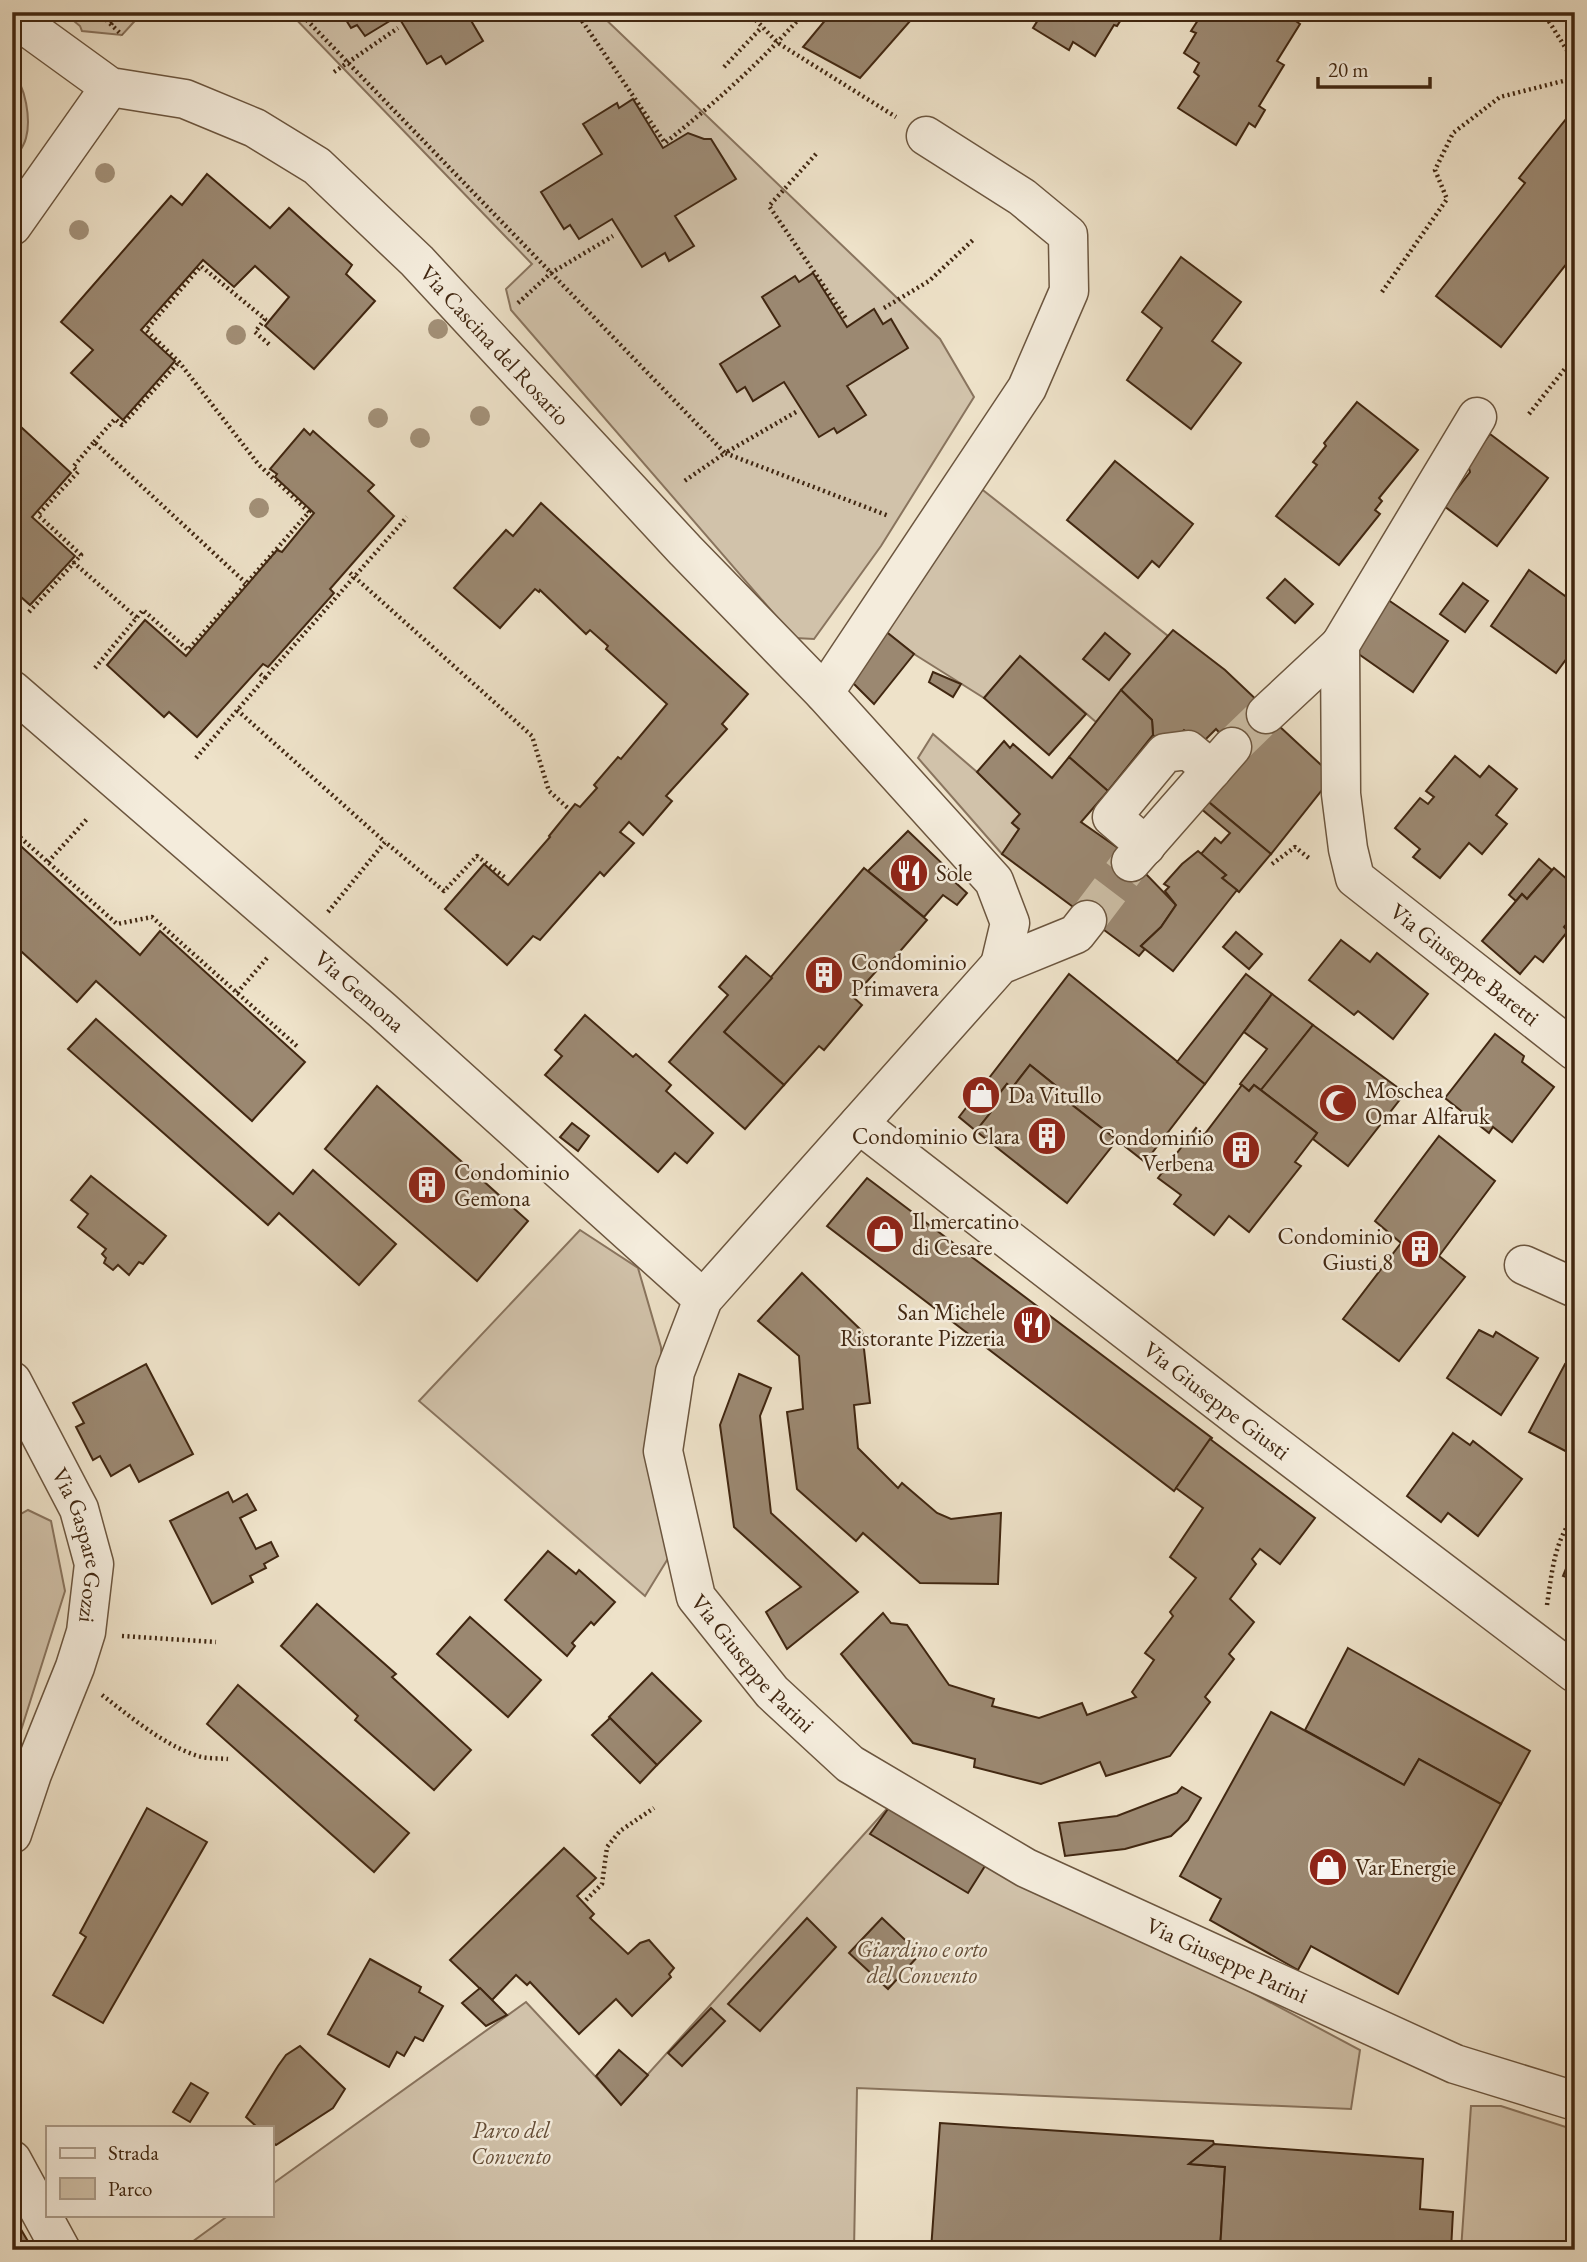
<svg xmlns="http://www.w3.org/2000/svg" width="1587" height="2262" font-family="'EB Garamond',serif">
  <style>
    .green { fill: #d1c2aa; stroke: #89745e; stroke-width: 2 }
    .building { fill: #9b8871; stroke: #412711; stroke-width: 2 }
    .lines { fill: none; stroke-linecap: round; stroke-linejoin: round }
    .street-tunnel { stroke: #cbbda4; stroke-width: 38; stroke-dasharray: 38 19; stroke-linecap: butt }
    .street-casing { stroke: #6c563f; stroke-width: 41 }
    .path { stroke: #412711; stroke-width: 4.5; stroke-dasharray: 2 3.5; stroke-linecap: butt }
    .street { stroke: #f4ecdc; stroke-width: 38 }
    .tree { fill: #a39179 }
    .labels { text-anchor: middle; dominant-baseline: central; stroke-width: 5; stroke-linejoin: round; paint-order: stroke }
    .street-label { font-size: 23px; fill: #412711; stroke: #f4ecdc }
    .poi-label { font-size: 23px; fill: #412711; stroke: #f4ecdc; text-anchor: start }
    .park-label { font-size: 23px; font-style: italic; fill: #654e37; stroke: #f4ecdc }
  </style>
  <rect width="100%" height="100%" fill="#eee2c9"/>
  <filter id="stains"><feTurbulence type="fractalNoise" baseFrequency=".00286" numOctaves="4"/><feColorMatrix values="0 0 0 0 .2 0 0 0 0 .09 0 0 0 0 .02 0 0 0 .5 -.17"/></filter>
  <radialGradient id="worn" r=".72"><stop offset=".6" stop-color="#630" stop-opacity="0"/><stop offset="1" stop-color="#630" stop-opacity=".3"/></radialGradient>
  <g class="green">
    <path d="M63,12H143L122,35L82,31L80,26Z"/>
    <path d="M289,12H598L940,339L974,397L881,546L814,639L795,638L511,310L506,289L532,264Z"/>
    <path d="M12,72C26,86 31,120 26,138C24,147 16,156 12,164Z"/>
    <path d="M979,487L1168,636L1096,722L1021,657L984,698L914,654L884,630Z"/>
    <path d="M933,734L977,772L1020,814L1012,823L1019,829L1002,854L918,758Z"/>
    <path d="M580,1230L638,1268L661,1347L672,1552L645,1596L419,1401Z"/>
    <path d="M28,1510L51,1521L65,1591L12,1759V1519Z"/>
    <path d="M893,1802L1360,2050L1351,2109L857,2088L854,2250H181L229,2215H271V2185L526,2002L621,2104Z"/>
    <path d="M1471,2106H1501L1575,2130V2250H1461Z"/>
  </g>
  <g class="building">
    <path d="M341,12H466L483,41L446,64L441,56L427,64L398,16L365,36L357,25L351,28Z"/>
    <path d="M832,12H918L860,78L803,47Z"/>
    <path d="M1043,12H1126L1117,26L1114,25L1095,56L1073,42L1069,50L1033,28Z"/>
    <path d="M1208,12H1283L1300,24L1277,61L1284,65L1259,106L1265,110L1255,127L1249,123L1236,145L1178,108L1199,76L1194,72L1199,63L1184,53L1196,33L1191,31L1202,14L1205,16Z"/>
    <path d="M633,99L663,148L688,133L704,139H711L736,179L675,216L694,246L669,261L665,253L642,267L612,219L579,239L570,225L564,229L541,192L602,154L583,124L617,103L619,108Z"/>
    <path d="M1574,109L1575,253L1501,347L1436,296L1525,183L1519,178Z"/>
    <path d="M207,174L270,228L289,208L352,265L346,274L375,301L314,369L265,326L289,297L255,266L234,287L203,260L141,330L175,361L123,420L71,373L93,350L61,322L171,196L182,205Z"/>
    <path d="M1181,257L1241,302L1212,341L1241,363L1191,429L1127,380L1162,328L1142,312Z"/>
    <path d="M813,273L847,327L874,309L883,324L891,319L908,348L847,386L866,415L837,433L834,428L819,437L784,382L753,401L745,387L737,392L720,364L780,326L762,297L795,276L799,282Z"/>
    <path d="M1357,402L1418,450L1379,498L1382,501L1375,510L1380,514L1339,565L1276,516L1317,465L1313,462L1326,446L1324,443Z"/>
    <path d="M21,427L71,473L32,517L75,556L30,605L12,589V437Z"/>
    <path d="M304,429L310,435L313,431L374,485L368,491L394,516L330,589L334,593L268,667L263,664L197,737L169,712L164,717L107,665L145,620L186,656L277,550L282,552L314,513L275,477L277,474L270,469Z"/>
    <path d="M1490,434L1548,478L1497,546L1444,506L1470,472L1468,464Z"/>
    <path d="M1115,461L1193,524L1159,567L1152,561L1138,578L1067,520Z"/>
    <path d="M541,503L748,694L722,724L727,729L666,796L672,801L643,835L629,822L620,832L634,843L604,876L600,872L540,940L533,936L507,965L445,909L484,864L508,885L550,837L549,836L575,804L580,807L597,788L594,785L618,757L621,759L667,704L606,649L608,646L590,630L586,634L540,590L539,592L535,589L500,628L454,588L506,530L513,536Z"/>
    <path d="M1529,570L1568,598L1575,588V647L1556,673L1491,626Z"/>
    <path d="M1285,579L1313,604L1295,623L1267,598Z"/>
    <path d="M1463,583L1488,601L1465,632L1440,614Z"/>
    <path d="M1381,595L1448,641L1413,692L1350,648Z"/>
    <path d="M884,630L914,654L874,704L853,683Z"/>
    <path d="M1173,630L1225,670L1262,705L1227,741L1216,729L1201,744L1184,730L1167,746L1153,735L1152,720L1121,690Z"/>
    <path d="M1105,633L1130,654L1109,680L1083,659Z"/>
    <path d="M1020,656L1086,714L1049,755L984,698Z"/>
    <path d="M933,672L961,684L953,697L929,682Z"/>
    <path d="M1121,690L1152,720L1153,735L1108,791L1069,757Z"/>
    <path d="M1262,705L1266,714L1333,776L1271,854L1203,797L1227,741Z"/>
    <path d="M1004,741L1010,748L1013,744L1052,778L1069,757L1108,791L1081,822L1118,848L1137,869L1146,874L1176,905L1161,927L1141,946L1145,949L1139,956L1002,854L1019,829L1012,823L1020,814L977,772Z"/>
    <path d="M1455,756L1480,777L1489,766L1517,789L1496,815L1507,824L1482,854L1469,843L1440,878L1413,857L1420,849L1395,828L1420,798L1428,804L1434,797L1426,791Z"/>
    <path d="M1205,799L1271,854L1239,892L1222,878L1226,875L1201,854L1215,838L1221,843L1230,833L1199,807Z"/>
    <path d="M908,831L949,870L946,874L967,893L957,905L943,895L924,917L868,871Z"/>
    <path d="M12,838L140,955L160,931L305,1062L252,1121L96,981L77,1002L12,943Z"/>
    <path d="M1198,851L1226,875L1222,878L1237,890L1173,971L1141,946L1161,927L1176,905L1165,891L1169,887L1164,884L1182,864Z"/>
    <path d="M1539,859L1552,870L1527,899L1522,894L1516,901L1509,895Z"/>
    <path d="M864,868L927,920L883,971L879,968L853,997L862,1005L824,1050L819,1046L784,1085L724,1032Z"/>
    <path d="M1554,868L1575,886V914L1564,927L1568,931L1543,962L1535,956L1520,974L1482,941L1522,894L1527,899Z"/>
    <path d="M1236,932L1262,954L1249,969L1223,947Z"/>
    <path d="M1341,940L1370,962L1377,953L1428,994L1393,1039L1358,1011L1354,1015L1309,980Z"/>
    <path d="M746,956L772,978L724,1032L784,1085L745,1129L669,1062L728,995L719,987Z"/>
    <path d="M1069,974L1205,1084L1145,1162L1053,1090L1056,1086L1030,1065L1012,1088L1007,1084L987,1109L991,1112L976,1131L959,1117Z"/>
    <path d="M1246,974L1272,994L1205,1084L1177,1062Z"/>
    <path d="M1272,994L1313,1025L1261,1090L1254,1085L1249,1091L1240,1084L1267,1049L1244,1032Z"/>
    <path d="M585,1015L633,1057L636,1054L671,1085L666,1091L713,1133L687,1163L675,1153L658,1172L545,1075L562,1056L555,1050Z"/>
    <path d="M96,1019L293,1194L313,1170L396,1244L359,1285L279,1213L268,1225L68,1049Z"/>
    <path d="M1313,1025L1405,1093L1348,1166L1313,1139L1317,1133L1261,1090Z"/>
    <path d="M1495,1034L1524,1056L1522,1062L1554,1087L1512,1142L1493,1127L1489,1133L1445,1098Z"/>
    <path d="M1030,1065L1056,1086L1053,1090L1117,1140L1067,1203L976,1131L991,1112L987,1109L1007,1084L1012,1088Z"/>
    <path d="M1242,1085L1249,1091L1254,1085L1317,1133L1295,1162L1301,1166L1249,1232L1229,1216L1214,1235L1174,1204L1181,1195L1158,1178L1196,1128L1204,1135Z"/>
    <path d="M377,1086L528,1221L477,1281L325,1149Z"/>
    <path d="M572,1123L589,1136L578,1151L560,1137Z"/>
    <path d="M1439,1136L1495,1181L1439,1256L1465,1277L1399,1361L1343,1319L1401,1243L1375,1221Z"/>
    <path d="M91,1176L166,1236L143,1264L139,1262L129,1275L118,1265L113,1270L104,1263L106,1258L102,1254L106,1249L78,1227L88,1214L71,1200Z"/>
    <path d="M867,1178L1212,1438L1174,1491L827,1226Z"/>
    <path d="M802,1273L862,1331L870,1403L854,1405L858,1448L898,1488L902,1483L937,1513L951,1519L1001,1513L998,1584L920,1583L863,1533L856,1541L797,1489L787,1412L803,1409L799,1356L758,1321Z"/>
    <path d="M1479,1330L1493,1337L1496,1332L1538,1358L1501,1415L1447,1378Z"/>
    <path d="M1575,1361V1456L1529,1432L1565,1364L1571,1367Z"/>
    <path d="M146,1364L193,1454L139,1482L130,1465L111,1476L100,1456L93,1460L76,1427L84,1423L73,1403Z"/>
    <path d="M739,1374L771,1388L760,1416L771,1513L858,1592L787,1649L766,1612L801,1587L734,1527L720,1425Z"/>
    <path d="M1453,1433L1470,1445L1473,1441L1522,1479L1478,1536L1448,1513L1441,1522L1407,1496Z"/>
    <path d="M1210,1439L1315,1518L1280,1564L1260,1549L1252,1559L1256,1564L1230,1599L1254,1622L1229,1654L1234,1659L1205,1697L1210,1702L1170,1756L1106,1776L1100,1762L1041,1784L974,1767L975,1759L913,1743L841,1654L883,1613L891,1623L907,1625L949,1685L994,1699L992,1706L1039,1718L1082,1703L1087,1715L1136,1697L1132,1692L1154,1660L1145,1653L1173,1616L1170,1612L1196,1578L1170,1557L1203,1508L1176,1488Z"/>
    <path d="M228,1492L233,1502L247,1494L256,1510L240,1518L256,1549L271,1542L278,1556L264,1564L266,1568L250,1576L253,1582L212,1604L170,1521Z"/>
    <path d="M1575,1547V1580L1563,1576Z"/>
    <path d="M548,1551L576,1574L579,1570L615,1602L594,1625L591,1622L572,1643L575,1646L567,1656L505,1600Z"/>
    <path d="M317,1604L396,1674L392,1677L471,1750L434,1790L355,1720L358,1716L281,1646Z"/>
    <path d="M470,1617L541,1680L508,1717L437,1654Z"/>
    <path d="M1348,1648L1530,1751L1501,1804L1419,1759L1404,1785L1305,1730Z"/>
    <path d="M652,1673L701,1721L657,1765L609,1717Z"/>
    <path d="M238,1685L409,1833L374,1872L207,1724Z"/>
    <path d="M1271,1712L1404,1785L1419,1759L1501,1804L1398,1994L1311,1946L1298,1970L1210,1920L1221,1899L1180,1876Z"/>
    <path d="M610,1718L657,1765L640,1783L592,1735Z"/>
    <path d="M1182,1787L1201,1798L1188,1820L1171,1836L1125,1849L1065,1856L1059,1823L1117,1816L1177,1793Z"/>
    <path d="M893,1802L990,1858L968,1893L870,1834Z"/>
    <path d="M147,1808L207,1842L103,2023L53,1995L86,1937L80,1933Z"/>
    <path d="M564,1848L596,1878L577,1896L594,1914L590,1918L628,1954L640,1943L649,1940L674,1968L669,1974L671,1977L632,2016L616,1999L579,2034L530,1982L527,1985L516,1975L492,2000L450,1960Z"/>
    <path d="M807,1918L836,1947L760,2031L728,2004Z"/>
    <path d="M882,1918L920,1954L888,1989L849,1953Z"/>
    <path d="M370,1959L421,1987L419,1992L443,2006L423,2041L415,2037L404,2056L397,2052L389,2067L328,2034Z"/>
    <path d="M480,1988L507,2015L486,2026L462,2003Z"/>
    <path d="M711,2008L725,2021L682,2066L668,2053Z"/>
    <path d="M300,2046L345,2089L333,2108L276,2145L271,2141V2127H257L246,2117L278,2066L286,2055Z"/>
    <path d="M619,2050L648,2075L621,2105L596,2076Z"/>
    <path d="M191,2083L208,2093L190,2122L173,2112Z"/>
    <path d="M940,2123L1213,2141L1214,2144L1189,2164L1225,2167L1220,2250H931Z"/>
    <path d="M1214,2144L1423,2159L1420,2209L1453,2212L1451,2250H1220L1225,2167L1189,2164Z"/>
    <path d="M12,2214L33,2250H12Z"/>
  </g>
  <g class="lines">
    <g class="street-tunnel">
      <path d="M1232,747L1266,714"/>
      <path d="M1087,920L1131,862"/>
    </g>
    <g class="street-casing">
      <g id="street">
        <path id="s1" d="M12,16L110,87L185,99L255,128L317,166L417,261L685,550L824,693L994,881L1010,923L1000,965"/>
        <path d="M12,226L110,87"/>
        <path id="s2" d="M1477,417L1340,645L1341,794L1348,849L1355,878L1575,1051"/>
        <path id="s3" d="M12,690L382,1010L703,1299"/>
        <path d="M824,693L1027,388L1069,291L1068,235L1022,197L926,136"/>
        <path d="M1266,714L1340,645"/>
        <path d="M1146,846L1112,817L1165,753L1188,750L1212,770"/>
        <path d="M1131,862L1232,747"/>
        <path id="s4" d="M1087,920L1076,934L1000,965L703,1299L675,1372L663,1451L696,1597L772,1692L850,1764L1026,1868L1455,2064L1575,2101"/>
        <path id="s5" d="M859,1124L1247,1424L1575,1673"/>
        <path d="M1524,1265L1575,1288"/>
        <path id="s6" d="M12,1381L79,1509L94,1564L86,1632L75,1667L32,1774L12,1834"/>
        <path d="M12,2160L61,2250"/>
      </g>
    </g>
    <g class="path">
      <path d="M98,12L122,35"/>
      <path d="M299,12L725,453L683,482"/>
      <path d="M576,12L665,143C716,102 762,61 805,12"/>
      <path d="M748,12L778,43L896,117"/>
      <path d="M1543,12L1575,63"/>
      <path d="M111,24L122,12"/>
      <path d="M724,67L762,27"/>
      <path d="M334,72L398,28"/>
      <path d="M12,144L22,148"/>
      <path d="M816,154L769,206L847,320"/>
      <path d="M1382,292L1447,199L1435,170L1453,133L1500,97L1575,78"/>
      <path d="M518,303L551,273L613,236"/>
      <path d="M884,308L929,281L974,239"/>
      <path d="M796,412L725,453L889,516"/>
      <path d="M1529,414L1575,356"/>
      <path d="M94,442L115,419L122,425L179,362"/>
      <path d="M73,562L137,618"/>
      <path d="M350,573L532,736L549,791L570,810"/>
      <path d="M29,612L81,555L38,515L78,472L73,467L94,442L246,583"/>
      <path d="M95,668L143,610L188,650L309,512L259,465L179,362L146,330L201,266L265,319L255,332L271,346"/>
      <path d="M265,678L407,517"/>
      <path d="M237,710L385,842"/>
      <path d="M196,758L265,678L259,673"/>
      <path d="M12,830L117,924L152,917L299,1048"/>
      <path d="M48,862L87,819"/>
      <path d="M1272,864L1295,847L1310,859"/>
      <path d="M328,912L385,842L444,891L477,856L507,879"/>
      <path d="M237,993L267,958"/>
      <path d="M1547,1605C1552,1572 1554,1541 1575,1515"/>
      <path d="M122,1636L216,1642"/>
      <path d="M102,1695C131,1717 161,1743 195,1755C205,1759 217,1758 228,1759"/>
      <path d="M586,1900L602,1884L607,1847L620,1831L654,1808"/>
    </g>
    <use href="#street" class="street"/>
  </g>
  <g class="tree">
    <circle cx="105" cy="173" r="10"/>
    <circle cx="79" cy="230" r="10"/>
    <circle cx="438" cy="329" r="10"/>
    <circle cx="236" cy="335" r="10"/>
    <circle cx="480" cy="416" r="10"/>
    <circle cx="378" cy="418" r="10"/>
    <circle cx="420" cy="438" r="10"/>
    <circle cx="259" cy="508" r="10"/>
  </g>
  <defs>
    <g id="restaurant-disc" transform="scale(2.0125)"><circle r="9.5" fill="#8f2418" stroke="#f4ecdc"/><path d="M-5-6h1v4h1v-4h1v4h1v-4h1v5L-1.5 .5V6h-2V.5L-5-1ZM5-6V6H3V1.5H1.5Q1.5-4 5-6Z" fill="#fff"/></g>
    <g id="building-disc" transform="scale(2.0125)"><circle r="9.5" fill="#8f2418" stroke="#f4ecdc"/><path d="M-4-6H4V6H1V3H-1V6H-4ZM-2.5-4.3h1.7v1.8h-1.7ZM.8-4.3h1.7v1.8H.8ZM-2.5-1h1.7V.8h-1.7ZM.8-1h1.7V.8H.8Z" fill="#fff"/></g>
    <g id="shop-disc" transform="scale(2.0125)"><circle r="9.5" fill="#8f2418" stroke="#f4ecdc"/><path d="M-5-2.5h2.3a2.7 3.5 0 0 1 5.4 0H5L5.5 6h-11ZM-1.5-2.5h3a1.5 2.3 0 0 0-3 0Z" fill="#fff"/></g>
    <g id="mosque-disc" transform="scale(2.0125)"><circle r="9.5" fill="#8f2418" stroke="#f4ecdc"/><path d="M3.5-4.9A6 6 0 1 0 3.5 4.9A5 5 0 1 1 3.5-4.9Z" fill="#fff"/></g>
  </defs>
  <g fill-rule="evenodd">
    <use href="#restaurant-disc" x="909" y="873"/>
    <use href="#building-disc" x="824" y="975"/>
    <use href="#shop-disc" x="981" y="1095"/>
    <use href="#mosque-disc" x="1338" y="1103"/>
    <use href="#building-disc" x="1047" y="1136"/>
    <use href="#building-disc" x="1241" y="1150"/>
    <use href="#building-disc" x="427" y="1185"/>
    <use href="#shop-disc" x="885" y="1234"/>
    <use href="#building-disc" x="1420" y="1249"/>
    <use href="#restaurant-disc" x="1032" y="1325"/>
    <use href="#shop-disc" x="1328" y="1867"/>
  </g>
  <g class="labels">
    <g class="street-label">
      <text stroke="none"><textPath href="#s1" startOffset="598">Via Cascina del Rosario</textPath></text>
      <text stroke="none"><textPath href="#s2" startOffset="640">Via Giuseppe Baretti</textPath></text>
      <text stroke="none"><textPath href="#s3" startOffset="460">Via Gemona</textPath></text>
      <text stroke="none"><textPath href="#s5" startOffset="452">Via Giuseppe Giusti</textPath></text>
      <text stroke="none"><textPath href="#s6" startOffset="180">Via Gaspare Gozzi</textPath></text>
      <text stroke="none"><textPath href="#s4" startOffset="942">Via Giuseppe Parini</textPath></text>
      <text stroke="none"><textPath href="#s4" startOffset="1508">Via Giuseppe Parini</textPath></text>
    </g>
    <g class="poi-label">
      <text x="936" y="873">Sole</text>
      <text x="851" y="962">Condominio<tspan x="851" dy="26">Primavera</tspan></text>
      <text x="1365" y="1090">Moschea<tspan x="1365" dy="26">Omar Alfaruk</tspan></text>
      <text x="1008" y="1095">Da Vitullo</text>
      <text x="1020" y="1136" text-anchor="end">Condominio Clara</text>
      <text x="1214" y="1137" text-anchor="end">Condominio<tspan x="1214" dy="26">Verbena</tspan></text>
      <text x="454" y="1172">Condominio<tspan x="454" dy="26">Gemona</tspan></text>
      <text x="912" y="1221">Il mercatino<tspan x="912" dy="26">di Cesare</tspan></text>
      <text x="1393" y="1236" text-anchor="end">Condominio<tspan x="1393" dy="26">Giusti 8</tspan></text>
      <text x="1005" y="1312" text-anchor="end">San Michele<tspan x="1005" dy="26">Ristorante Pizzeria</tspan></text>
      <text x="1355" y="1867">Var Energie</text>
    </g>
    <g class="park-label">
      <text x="922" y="1949">Giardino e orto<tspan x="922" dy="26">del Convento</tspan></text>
      <text x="511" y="2130">Parco del<tspan x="511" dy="26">Convento</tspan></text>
    </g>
  </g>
  <rect width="1587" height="2262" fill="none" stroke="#eee2c9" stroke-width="42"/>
  <rect x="14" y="14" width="1559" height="2234" fill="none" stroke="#412711" stroke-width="3.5"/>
  <rect x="21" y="21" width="1545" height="2220" fill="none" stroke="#412711" stroke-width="2"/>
  <rect x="46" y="2126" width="228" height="91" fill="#f4ecdc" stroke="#ac9d8b" stroke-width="2"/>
  <rect x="60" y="2148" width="35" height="10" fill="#f4ecdc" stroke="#ac9d8b" stroke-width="2"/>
  <text x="108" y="2160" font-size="21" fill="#412711">Strada</text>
  <rect x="60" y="2178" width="35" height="21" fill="#d1c2aa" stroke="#ac9d8b" stroke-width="2"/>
  <text x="108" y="2196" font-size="21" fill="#412711">Parco</text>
  <path d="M1318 77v10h112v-10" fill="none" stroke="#412711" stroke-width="3.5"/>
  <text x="1328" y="77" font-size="21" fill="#412711" stroke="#f4ecdc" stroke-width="5" paint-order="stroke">20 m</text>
  <rect width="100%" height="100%" filter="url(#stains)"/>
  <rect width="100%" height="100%" fill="url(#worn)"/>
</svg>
